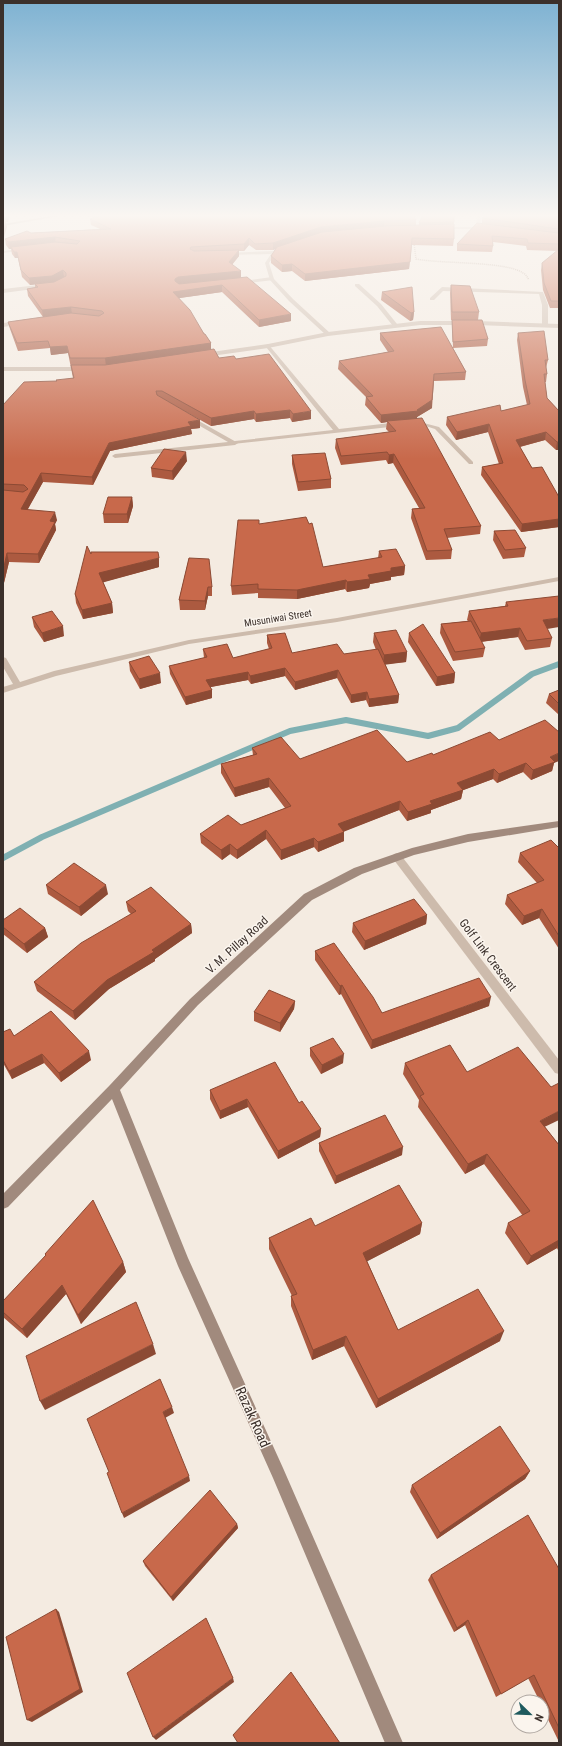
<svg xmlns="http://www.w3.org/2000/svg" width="562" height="1746" font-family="'Roboto Condensed',sans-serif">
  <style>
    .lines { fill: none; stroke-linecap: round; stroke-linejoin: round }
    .stream { stroke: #7fb0b2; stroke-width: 6 }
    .path { stroke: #b9a596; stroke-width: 1.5; stroke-dasharray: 1 1; stroke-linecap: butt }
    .service { fill: #cdbbac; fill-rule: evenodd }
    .minor { fill: #cdbbac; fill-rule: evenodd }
    .tertiary { fill: #cdbbac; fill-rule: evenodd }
    .secondary { fill: #a18a7d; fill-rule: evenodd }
    .wall { fill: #ac5a40 }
    .shaded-wall { fill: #8c4a34 }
    .building { fill: #c8694b; stroke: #8c4a34 }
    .labels { text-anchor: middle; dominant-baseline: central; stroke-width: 3; stroke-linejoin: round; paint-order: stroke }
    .far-street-label { font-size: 10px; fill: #3b302b; stroke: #fbf5ee }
    .street-label { font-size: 12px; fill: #3b302b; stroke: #fbf5ee }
    .near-street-label { font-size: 14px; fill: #3b302b; stroke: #fbf5ee }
  </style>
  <rect width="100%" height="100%" fill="#f4ebe1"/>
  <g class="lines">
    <path class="stream" d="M3,858L42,837L290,731L346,720L428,736L458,728L532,674L559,664"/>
    <path class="path" d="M414,243L416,259C441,264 506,261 523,273C526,274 527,277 529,280"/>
    <g class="service">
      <path d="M272,277L274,280L238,284L235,282Z"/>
      <path d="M442,287L543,292L548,305V325L545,327L542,325V305L539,294L443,291L434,300H430V298Z"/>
      <path d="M186,416H190L238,443L235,445L115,458L112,456L115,454L228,442L186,418Z"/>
      <path d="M416,421L439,427L473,462V464H469L435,429L416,423Z"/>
    </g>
    <g class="minor">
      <path d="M477,215H481L480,227H488V229H442L440,228L442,227H476Z"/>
      <path d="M26,248L24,250L3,253V251Z"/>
      <path d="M280,249L282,251L276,253L269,263L274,279L293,299L330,333V335H326L289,301L270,280L265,263L271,254L226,255L224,254L226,253L274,251Z"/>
      <path d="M47,284L49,285V287L3,293V289Z"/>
      <path d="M355,284H359L381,304L397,324V326H393L377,306L355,286Z"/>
      <path d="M21,321L23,322V324L3,327V323Z"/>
      <path d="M268,344L339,429L399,422L402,424L399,426L233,444L232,443L235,441L333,430L266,347L265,346Z"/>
      <path d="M559,577V581L337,622L189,644L56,676L3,693V687L13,684L3,667V657L6,658L20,682L54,671L189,640L337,618Z"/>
      <path d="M397,853L400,854L559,1060V1074L555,1073L394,860L392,857L394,854Z"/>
    </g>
    <g class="tertiary">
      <path d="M420,321H477L559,324V328L477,325H420L328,336L268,348L204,357L201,355L204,353L268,344L328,332Z"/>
      <path d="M3,367H85L88,369L85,371H3Z"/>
    </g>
    <g class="secondary">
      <path d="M57,215H66L3,226V224Z"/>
      <path d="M559,821V827L468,842L414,855L362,874L312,900L198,1005L120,1090L188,1258L283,1468L403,1743H385L273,1478L178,1266L112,1099L8,1207L3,1209V1194L110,1085L190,999L304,894L354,868L412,848L468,834Z"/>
    </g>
  </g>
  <g class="wall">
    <path d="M87,215H413L416,220V225H419V223L454,215V239L453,246L412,245L409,269L305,281L292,271L282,272L271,263V256L276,248L273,250H256L249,245L244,251H239V256L232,265L241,278L291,321L259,327L222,292L179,298L211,343V350L219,358L236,359L311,419L292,422L290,418L256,422L254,419L211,426L163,399L200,428L191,429L192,434L110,451L93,485L43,482L27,510L57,520L55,524L56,530L39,563L9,562L3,587V405L57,381L73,378L68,353L51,355L50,348L18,351L10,329L8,322L43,317L28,296L27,289L35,288V284L30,285L22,277L18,258H15L12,254L11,249H9L6,245L5,239L31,233L100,229L91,225L90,219L93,218Z"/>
    <path d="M559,215V308H550L543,290L541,270L542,263L557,251L527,250L526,246L493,242V246L492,252L457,251V244L482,224V218Z"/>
    <path d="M451,285L479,312L478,320H451L450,293Z"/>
    <path d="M382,292L414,312L413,320L410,321L381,300Z"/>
    <path d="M452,320L488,339L487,346L453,348L466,372L465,380L434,381L432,408L417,417V418L481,526L480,534L447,538L452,550L451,559L426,560L411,518L412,509L419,508L393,463L388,464L386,460L341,465L335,448L336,439L389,432L386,429L387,422L381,423L365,405L366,397L338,369L339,361L388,352L380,340V333L453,347L452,326Z"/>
    <path d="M518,333L548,360L546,368L547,374L546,382H545L547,398L559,411V450H556L545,440L520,447L532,468L559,497V527L521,532L481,475L482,467L499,464L488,432L456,440L446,425L447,417L501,411L527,405L523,387L517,340Z"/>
    <path d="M292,455L331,479V488L298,491L292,464Z"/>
    <path d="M187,461L173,480L152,477L151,468Z"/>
    <path d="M132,497L133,506L128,523H104L103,514Z"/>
    <path d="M259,524L323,567L378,558L379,551L405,566L404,575L391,577V580L370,584L369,588L347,592L345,589L297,599L258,598V593L232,595L231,586Z"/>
    <path d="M494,531L526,548L524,557L503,559L493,540Z"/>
    <path d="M91,554L159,567L103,582L112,603L113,613L83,619L76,603L75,594Z"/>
    <path d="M189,558L212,587V596H208L205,610H180L179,600Z"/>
    <path d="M506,602L547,629L552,638L550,647L525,650L518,637L481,642L485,648L483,657L453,661L440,633L441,624L468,621L467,620L469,611L505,606Z"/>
    <path d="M32,617L64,636L44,642L34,627Z"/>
    <path d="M374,633L407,652L406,662L385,664L399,695L398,703L369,707L366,700L351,703L337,678L295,690L285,676L251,684L248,680L210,687L212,690V698L186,705L170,674L169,666L204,658L203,649L233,658L269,649L267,643V635L292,653L344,654L376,650L373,642Z"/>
    <path d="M409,633L455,673L454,683L436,686L408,642Z"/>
    <path d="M129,662L161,683L140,689L130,671Z"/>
    <path d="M559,690V715L546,703L549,694Z"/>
    <path d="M499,740L554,763L552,771L531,780L523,772L497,783L493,779L463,790L461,799L431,810V813L407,821L399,810L344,831V841L318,852L314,847L281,860L266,839L237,859L230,854L222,860L201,843L200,834L241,825L285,808L269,787L235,797L221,773V764L253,755L252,748L300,759L407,762Z"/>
    <path d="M559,848V949L539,918L522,925L505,904L507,895L537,883L518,862L520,853Z"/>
    <path d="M46,885L108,894L81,916L48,894Z"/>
    <path d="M126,902L191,924L192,933L155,959V961L109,989L75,1020L37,991L34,982L131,914L128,911Z"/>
    <path d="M427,915L426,924L364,950L352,932L353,923Z"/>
    <path d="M3,920L45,928L48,937L27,953L3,934Z"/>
    <path d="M315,951L382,1013L489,1006L371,1049L341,994L339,995L315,960Z"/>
    <path d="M295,1001L294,1009L280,1032L254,1021V1012Z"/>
    <path d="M3,1032L14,1036L91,1060L61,1082L44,1063L12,1079L3,1063Z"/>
    <path d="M310,1048L343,1063L321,1074L310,1056Z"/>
    <path d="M405,1063L467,1072L545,1127L559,1145V1252L557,1248L527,1265L505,1233L508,1223L523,1216L484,1164L465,1174L418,1107L419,1100L403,1074Z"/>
    <path d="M210,1090L299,1103L321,1129L320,1137L278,1159L248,1107L220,1119L210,1099Z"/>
    <path d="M319,1143L402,1155L335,1184L319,1151Z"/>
    <path d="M422,1223L420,1234L367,1261L398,1330L500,1341L376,1408L344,1346L312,1360L291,1306V1296H292L269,1249V1238L315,1226Z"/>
    <path d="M123,1262L126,1272L81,1324L66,1294L27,1338L3,1317V1301Z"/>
    <path d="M530,1471L525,1479L437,1539L410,1492L412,1485Z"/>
    <path d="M237,1524L238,1528L173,1601L145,1566L143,1561Z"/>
    <path d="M559,1569V1742L542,1707V1702H540L528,1678L496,1697L465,1625L454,1632L428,1580L431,1575Z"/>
  </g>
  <g class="shaded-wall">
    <path d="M7,215H10L8,222H6L7,227L3,240V217Z"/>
    <path d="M384,221V228L321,234L273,250V243L321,227Z"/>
    <path d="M55,237L56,244L11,247V249H9L8,242Z"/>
    <path d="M249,238V245L244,251V244Z"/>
    <path d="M412,238L409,269L305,281V274Z"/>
    <path d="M239,250V256L229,268V262Z"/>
    <path d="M14,252H17L18,258H15Z"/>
    <path d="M292,264V271L282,272V265Z"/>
    <path d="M63,270L64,277L53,283L30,285L29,278Z"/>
    <path d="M241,271V278L175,286V279L178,277Z"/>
    <path d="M222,285V292L173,299V292Z"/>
    <path d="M71,307L72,314L43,317L42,310Z"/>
    <path d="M414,312L413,320L410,321L411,313Z"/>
    <path d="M291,314V321L259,327V320Z"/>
    <path d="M211,343V351L106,366L105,358Z"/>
    <path d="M67,346L68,353L51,355L50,347Z"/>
    <path d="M432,400V408L417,417V419L387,421V422L381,423V415L417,410Z"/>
    <path d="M290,410V418L256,422V414Z"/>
    <path d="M254,411V419L211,426V418Z"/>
    <path d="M311,411V419L292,422L293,414Z"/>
    <path d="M200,420V428L191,429L192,434L110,451L93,485L92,477L109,443L188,422Z"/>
    <path d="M489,424L488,432L456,440L457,432Z"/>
    <path d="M546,432L545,440L515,448L516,440Z"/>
    <path d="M557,442H559V450H556Z"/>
    <path d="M186,452L187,461L173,480L172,471Z"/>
    <path d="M394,454L393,463L388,464L389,455Z"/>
    <path d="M41,473L43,482L23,518L21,509Z"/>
    <path d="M132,497L133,506L128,523L127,514Z"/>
    <path d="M55,512L57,520L55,524L56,530L39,563L38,554L50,521Z"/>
    <path d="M559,519V527L521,532L522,524Z"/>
    <path d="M7,553L9,562L3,587V571Z"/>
    <path d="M159,558V567L101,583L99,573Z"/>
    <path d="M405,566L404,575L391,577V580L370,584L369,588L347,592V582L391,568Z"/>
    <path d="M346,580L345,589L297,599V590Z"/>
    <path d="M208,587V596L205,610V601Z"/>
    <path d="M112,603L113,613L83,619L82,610Z"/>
    <path d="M559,618V627L541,630L543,620Z"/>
    <path d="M63,626L64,636L44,642L42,633Z"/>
    <path d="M520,628L518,637L479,642L481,633Z"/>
    <path d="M407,652L406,662L383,665L384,655Z"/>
    <path d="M285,668V676L251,684L250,676Z"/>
    <path d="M338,670L337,678L295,690V682Z"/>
    <path d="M248,672V680L206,688V680Z"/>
    <path d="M160,673L161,683L140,689L139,679Z"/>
    <path d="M455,673L454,683L436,686L437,677Z"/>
    <path d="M212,690V698L186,705L185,697Z"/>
    <path d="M367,692L366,700L351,703V695Z"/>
    <path d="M399,695L398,703L369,707V699Z"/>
    <path d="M559,753V761L554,763L552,771L531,780L533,770L550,757Z"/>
    <path d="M526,763L523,772L497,783L499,774Z"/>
    <path d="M494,769L493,779L461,791L463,790L461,799L431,810V813L407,821L408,812L430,801L457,783Z"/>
    <path d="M269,778V787L235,797L234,788Z"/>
    <path d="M400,801L399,810L338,834V824Z"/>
    <path d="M266,830V839L237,859V850Z"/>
    <path d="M344,832V841L318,852V842Z"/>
    <path d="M314,838V847L281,860V850Z"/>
    <path d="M230,844V854L222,860L221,850Z"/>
    <path d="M106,885L108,894L81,916L79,907Z"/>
    <path d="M542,909L539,918L522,925L524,916Z"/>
    <path d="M427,915L426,924L364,950L365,941Z"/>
    <path d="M191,924L192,933L155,959V961L109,989L75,1020L73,1011L107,980Z"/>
    <path d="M45,928L48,937L27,953L24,944Z"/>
    <path d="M342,985L341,994L339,995L340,986Z"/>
    <path d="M491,997L489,1006L371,1049L372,1040Z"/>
    <path d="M295,1001L294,1009L280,1032V1023Z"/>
    <path d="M89,1051L91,1060L61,1082L59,1073Z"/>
    <path d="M42,1054L44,1063L12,1079L9,1071Z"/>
    <path d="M344,1054L343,1063L321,1074L322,1065Z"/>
    <path d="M247,1099L248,1107L220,1119V1111Z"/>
    <path d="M559,1111V1120L536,1131L540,1121Z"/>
    <path d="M321,1129L320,1137L278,1159V1151Z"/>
    <path d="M403,1147L402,1155L335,1184L336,1176Z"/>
    <path d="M487,1154L484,1164L465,1174L468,1164Z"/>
    <path d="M422,1223L420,1234L362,1264L363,1253Z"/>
    <path d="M559,1240V1243L557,1248L527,1265L531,1256Z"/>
    <path d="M123,1262L126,1272L81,1324L78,1315Z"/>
    <path d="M62,1285L66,1294L27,1338L22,1329Z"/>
    <path d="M504,1331L500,1341L376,1408L378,1399Z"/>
    <path d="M346,1336L344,1346L312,1360L313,1350Z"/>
    <path d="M153,1344L156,1354L45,1410L40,1401Z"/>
    <path d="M172,1407L174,1413L165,1418L163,1412Z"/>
    <path d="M530,1471L525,1479L437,1539L440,1533Z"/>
    <path d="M189,1476L190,1481L124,1518L122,1513Z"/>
    <path d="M237,1524L238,1528L173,1601L171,1597Z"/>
    <path d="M56,1609L59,1612L83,1692L32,1722L27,1720Z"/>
    <path d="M468,1620L465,1625L454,1632L457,1628Z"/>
    <path d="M233,1678L234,1682L156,1740L153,1737Z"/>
  </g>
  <g class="building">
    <path d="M3,215H7V216L3,217Z"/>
    <path d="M99,215H413L416,220L384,221L321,227L273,243L255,244L249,238L244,244L191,247L190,249L194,251L239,250L229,262L241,271L178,277L175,279V281L179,284L247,277L291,314L259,320L222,285L173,292L190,310L204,334H205L211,343L105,358H70L67,346L50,347L48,341L17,343L8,322L71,313L99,316L104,313L102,311L71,307L42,310L27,289L38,287L35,284L54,282L66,276V273L63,270L52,276L29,278L21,270L17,252H14L11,247L55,242L77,244L80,241L55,237L8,242L5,239L27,231L31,233L111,229L90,219L101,216Z"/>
    <path d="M423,215H454V222L419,223Z"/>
    <path d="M485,215H559V229L482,218Z"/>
    <path d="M3,221H6L3,230Z"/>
    <path d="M477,223L559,233V244L528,243L527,239L492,236L493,246L457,244Z"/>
    <path d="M454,224V239L412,238L410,262L305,274L292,264L282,265L271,256L277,247L322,232L385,226Z"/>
    <path d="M559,249V301H551L544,283L542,263Z"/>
    <path d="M451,285L470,286L479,312H452Z"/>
    <path d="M412,287L414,312L411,313L382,292Z"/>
    <path d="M452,320H482L488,339L453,342Z"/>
    <path d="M441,327L466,372L434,374L432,400L417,410L418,411L381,415L366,397L373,396L339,361L394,351L380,333Z"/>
    <path d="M544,331L548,360H545L547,374H544L547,398L559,411V442H557L546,432L516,440L532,468L542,467L559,497V519L522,524L482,467L503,463L489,424L457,432L447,417L500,405L501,411L530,404L525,380L518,333Z"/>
    <path d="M214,349L219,358L234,356L236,359L269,354L311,411L293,414L290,410L256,414L254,411L211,418L162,391H156L157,395L200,420L188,422L191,426L109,443L92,477L41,473L21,509L55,512L50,521L55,522L38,554L7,553L3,571V490L23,492L28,489L24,485L3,484V405L24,382L57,381L56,380L74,378L71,365H105Z"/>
    <path d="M422,418L481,526L444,529L452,550L427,551L412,509L425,508L394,454L389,455L387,452L341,456L336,439L396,431L387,421Z"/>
    <path d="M164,449L186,452L172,471L151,468Z"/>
    <path d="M325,453L331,479L298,482L292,455Z"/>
    <path d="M108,497H132L127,514H103Z"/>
    <path d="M306,517L309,524L312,523L323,567L382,557L379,551L396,549L405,566L391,568V571L368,575L370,579L347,582L346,580L297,590L258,589V584L231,586L238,520H259V524Z"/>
    <path d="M515,530L526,548L505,550L494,531Z"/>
    <path d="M87,546L91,554V552H158L159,558L99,573L112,603L82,610L75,594Z"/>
    <path d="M189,558L209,559L212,587H208L205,601L179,600Z"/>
    <path d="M559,596V618L543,620L552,638L527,641L520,628L481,633L469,611L508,606L506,602Z"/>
    <path d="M52,611L63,626L42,633L32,617Z"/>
    <path d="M471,621L485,648L455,652L441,624Z"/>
    <path d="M423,624L455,673L437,677L409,633Z"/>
    <path d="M396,630L407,652L384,655L374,633Z"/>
    <path d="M285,633L292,653L337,644L344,654L378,649L399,695L369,699L367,692L351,695L338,670L295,682L285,668L250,676L248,672L206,680L212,690L185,697L169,666L207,657L203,649L227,644L233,658L272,648L267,635Z"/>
    <path d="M149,656L160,673L139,679L129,662Z"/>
    <path d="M559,690V704L549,694Z"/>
    <path d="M545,720L559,732V753L550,757L555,762L533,770L526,763L499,774L494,769L457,783L463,790L430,801L432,804L408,812L400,801L338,824L344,832L318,842L314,838L281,850L266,830L237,850L230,844L221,850L200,834L228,815L241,825L291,806L269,778L234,788L221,764L257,754L252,748L281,737L300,759L377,730L407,762L432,753L433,755L490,732L499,740Z"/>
    <path d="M551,840L559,848V936L542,909L524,916L507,895L544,880L520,853Z"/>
    <path d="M74,863L106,885L79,907L46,885Z"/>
    <path d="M151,887L191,924L152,950L154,952L107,980L73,1011L34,982L81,943L136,911L126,902Z"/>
    <path d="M414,899L427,915L365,941L353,923Z"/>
    <path d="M20,908L45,928L24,944L3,927V920Z"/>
    <path d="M334,943L373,997L382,1013L479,978L491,997L372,1040L342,985L340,986L315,951Z"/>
    <path d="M269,990L295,1001L280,1023L254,1012Z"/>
    <path d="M51,1011L89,1051L59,1073L42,1054L9,1071L3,1060V1032L10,1029L14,1036Z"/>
    <path d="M333,1038L344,1054L322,1065L310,1048Z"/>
    <path d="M450,1045L467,1072L518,1047L551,1087L559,1083V1111L540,1121L559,1145V1240L531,1256L508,1223L530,1211L487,1154L468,1164L420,1096L424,1094L405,1063Z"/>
    <path d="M275,1062L299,1103L302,1101L321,1129L278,1151L247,1099L220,1111L210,1090Z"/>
    <path d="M385,1115L403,1147L336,1176L319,1143Z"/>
    <path d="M399,1185L422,1223L363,1253L398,1330L478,1289L504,1331L378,1399L346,1336L313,1350L291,1296L297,1294L269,1238L311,1218L315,1226Z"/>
    <path d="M93,1200L123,1262L78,1315L62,1285L22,1329L3,1312V1301L46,1255L45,1254Z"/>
    <path d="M136,1302L153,1344L40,1401L26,1356Z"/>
    <path d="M160,1379L172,1407L163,1412L189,1476L122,1513L107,1473L109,1472L87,1419Z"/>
    <path d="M500,1426L530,1471L440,1533L412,1485Z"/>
    <path d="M210,1490L237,1524L171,1597L143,1561Z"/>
    <path d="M528,1515L559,1569V1728L534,1675L501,1694L468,1620L457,1628L431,1575Z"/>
    <path d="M56,1609L80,1689L27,1720L6,1637Z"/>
    <path d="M206,1618L233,1678L153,1737L127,1673Z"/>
    <path d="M291,1672L340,1743H238L233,1735Z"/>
  </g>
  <linearGradient id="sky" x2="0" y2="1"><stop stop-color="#7eb2d2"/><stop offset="0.47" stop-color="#faf6f2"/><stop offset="1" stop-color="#faf6f2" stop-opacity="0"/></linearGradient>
  <rect width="562" height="459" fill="url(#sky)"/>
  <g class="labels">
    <g class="far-street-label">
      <text transform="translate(278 618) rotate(-9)">Musuniwai Street</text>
    </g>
    <g class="street-label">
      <text transform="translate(237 945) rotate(-42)">V. M. Pillay Road</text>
      <text transform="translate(488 955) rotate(53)">Golf Link Crescent</text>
    </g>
    <g class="near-street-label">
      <text transform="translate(253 1417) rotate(66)">Razak Road</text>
    </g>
  </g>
  <rect width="562" height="1746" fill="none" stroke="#3b302b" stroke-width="8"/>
  <g transform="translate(530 1714) rotate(113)"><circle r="19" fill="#fbf5ee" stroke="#aea6a0"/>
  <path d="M0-3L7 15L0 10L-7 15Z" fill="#1f5a5e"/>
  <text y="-6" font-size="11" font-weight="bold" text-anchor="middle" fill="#3b302b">N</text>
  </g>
</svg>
